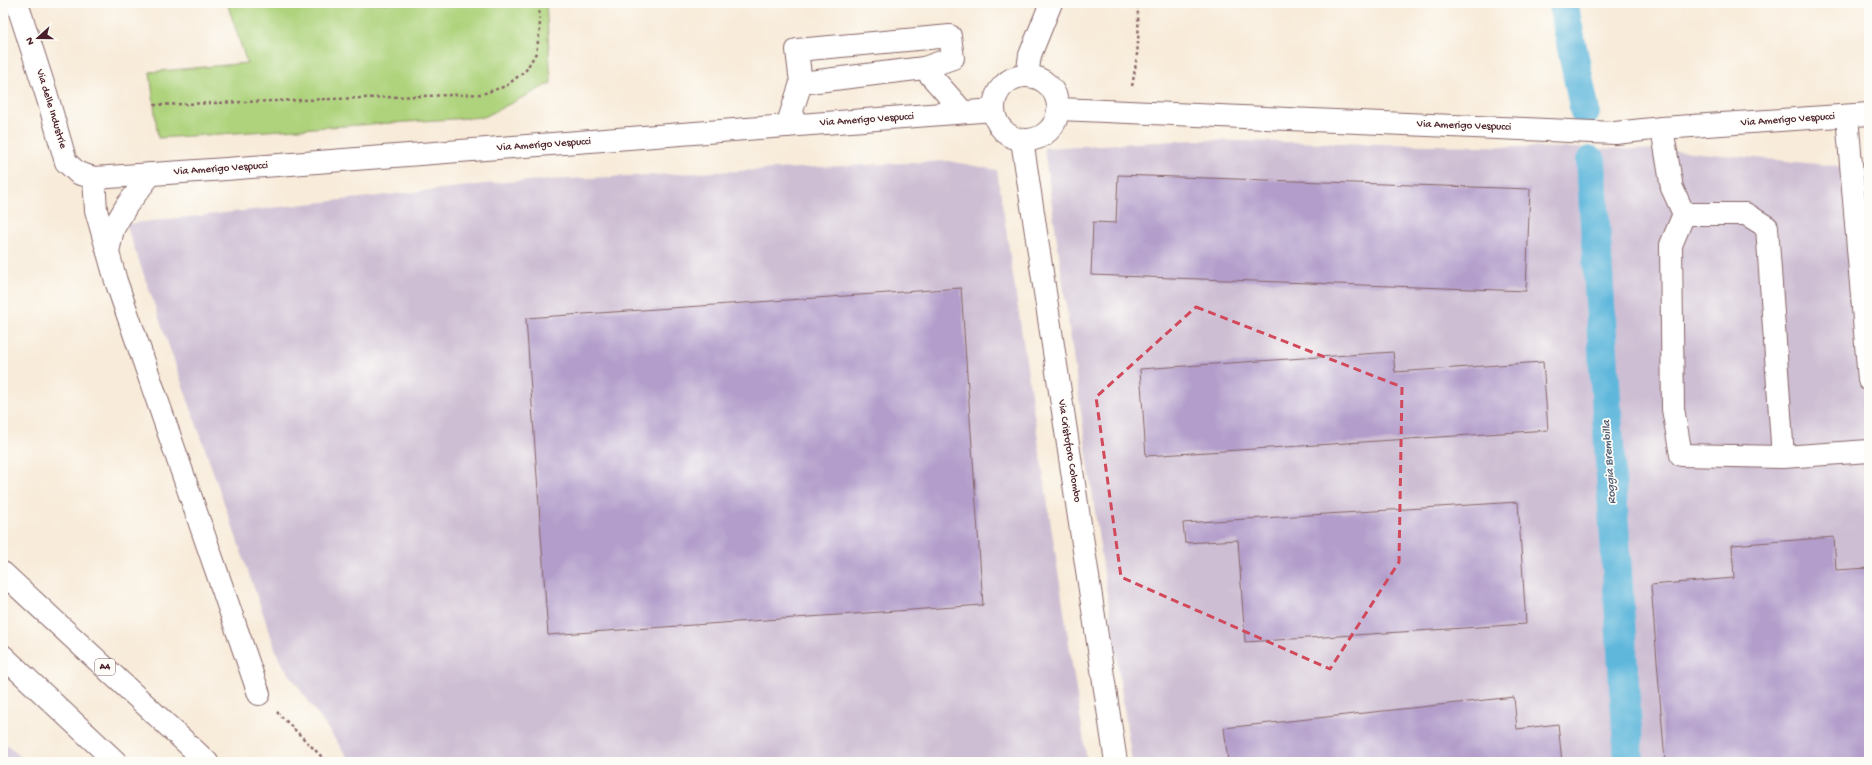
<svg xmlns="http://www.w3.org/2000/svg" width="1872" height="765" font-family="'Gochi Hand',sans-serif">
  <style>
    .industrial { fill: #cdbed3 }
    .green { fill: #aed37c; stroke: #7c7954 }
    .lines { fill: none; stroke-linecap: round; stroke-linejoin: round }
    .canal { stroke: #5fb7dc; stroke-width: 30 }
    .building { fill: #b39ecb }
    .minor-casing { stroke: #876668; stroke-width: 24 }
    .highway-casing { stroke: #876668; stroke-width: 24 }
    .path { stroke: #876668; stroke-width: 2.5; stroke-dasharray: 3 3; stroke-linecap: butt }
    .minor { stroke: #fff; stroke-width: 22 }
    .highway { stroke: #fff; stroke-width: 22 }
    .marked { fill: none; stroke: #d1495b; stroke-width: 3; stroke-dasharray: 8 5; stroke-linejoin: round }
    .labels { text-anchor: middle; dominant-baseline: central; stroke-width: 3.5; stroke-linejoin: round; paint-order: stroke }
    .shield { fill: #fdfcf7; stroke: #806168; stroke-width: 1 }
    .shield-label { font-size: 10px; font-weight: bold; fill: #4a1f2b }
    .street-label { font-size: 11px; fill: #4a1f2b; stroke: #fdfcf7 }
    .water-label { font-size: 12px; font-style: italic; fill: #525c72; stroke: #fdfcf7 }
  </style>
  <rect width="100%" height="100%" fill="#fdfcf7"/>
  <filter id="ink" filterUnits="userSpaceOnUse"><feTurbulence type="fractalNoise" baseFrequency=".025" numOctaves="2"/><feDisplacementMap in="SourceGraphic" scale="8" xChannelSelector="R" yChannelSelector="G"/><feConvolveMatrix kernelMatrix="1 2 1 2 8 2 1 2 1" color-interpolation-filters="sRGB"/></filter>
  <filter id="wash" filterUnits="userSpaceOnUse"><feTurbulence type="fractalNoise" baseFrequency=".012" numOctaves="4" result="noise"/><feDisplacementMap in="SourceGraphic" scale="16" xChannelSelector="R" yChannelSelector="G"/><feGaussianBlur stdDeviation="0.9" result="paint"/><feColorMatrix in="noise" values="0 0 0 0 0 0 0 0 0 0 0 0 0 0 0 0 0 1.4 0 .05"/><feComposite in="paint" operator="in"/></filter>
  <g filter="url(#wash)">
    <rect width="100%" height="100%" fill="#f8ebd9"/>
    <g class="industrial">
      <path d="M1193,140L1671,150L1869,169V762H1132L1098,533L1044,148Z"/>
      <path d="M948,161L997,170L1087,762H351L279,659L126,224L504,182Z"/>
      <path d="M3,741L26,762H3Z"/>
    </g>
    <path class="green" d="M227,3H546L551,83L484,117L158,138L150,72L247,63Z"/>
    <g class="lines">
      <g class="canal">
        <path d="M1563,3L1585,112"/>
        <path d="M1591,161L1629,762"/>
      </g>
    </g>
    <g id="blocks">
      <g class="building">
        <path d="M1118,175L1530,189L1526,291L1091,275L1093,222L1116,223Z"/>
        <path d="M961,288L983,605L548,635L526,318Z"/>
        <path d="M1393,352L1395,372L1543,362L1548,430L1146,456L1140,369Z"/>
        <path d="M1518,502L1526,624L1245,642L1238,540L1185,543L1183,523Z"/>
        <path d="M1834,537L1836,570L1869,568V762H1665L1651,585L1734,578L1732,545Z"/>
        <path d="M1514,697L1517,729L1558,724L1562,762H1228L1224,728Z"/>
      </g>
    </g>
  </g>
  <g filter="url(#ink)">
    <use href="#blocks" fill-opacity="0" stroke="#876668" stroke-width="1"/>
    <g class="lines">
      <g class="minor-casing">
        <g id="minor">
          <path d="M17,3L47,96L66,162L78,173L94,178L226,169L994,110"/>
          <path d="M1027,76L1030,55L1051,3"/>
          <circle cx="1026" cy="108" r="32"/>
          <path d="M801,83L797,50L950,36L953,58L924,68"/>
          <path d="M1059,109L1615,133L1662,128L1869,114"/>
          <path d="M1847,116L1869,380"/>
          <path d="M787,126L801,83L924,68L963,112"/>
          <path d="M1662,128L1672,188L1684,214"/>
          <path d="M1022,140L1116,762"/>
          <path d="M94,178L96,210L116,281L259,694"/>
          <path d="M108,252L113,229L127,205L151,174"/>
          <path d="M1783,457L1767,227L1746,214H1684L1671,245L1673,409L1681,455L1783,457L1869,451"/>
        </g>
      </g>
      <g class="highway-casing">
        <g id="highway">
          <path d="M3,573L207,762"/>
          <path d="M3,656L116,762"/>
        </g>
      </g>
      <g class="path">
        <path d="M1132,86C1138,54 1140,35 1137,3"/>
        <path d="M154,105L482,94L506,86L526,70L536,53L540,30L539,3"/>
        <path d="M277,712L327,762"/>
      </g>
      <use href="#minor" class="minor"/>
      <use href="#highway" class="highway"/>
    </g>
  </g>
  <path class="marked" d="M1196,307L1402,387L1399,562L1330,669L1121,577L1096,397Z"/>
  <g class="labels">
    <rect class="shield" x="95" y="659" width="20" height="16" rx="3"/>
    <g class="shield-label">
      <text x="105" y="667">A4</text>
    </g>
    <g class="street-label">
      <text transform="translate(51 109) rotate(73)">Via delle Industrie</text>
      <text transform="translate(867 120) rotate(-4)">Via Amerigo Vespucci</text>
      <text transform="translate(1788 120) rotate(-4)">Via Amerigo Vespucci</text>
      <text transform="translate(1464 126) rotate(2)">Via Amerigo Vespucci</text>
      <text transform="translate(544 145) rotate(-4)">Via Amerigo Vespucci</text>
      <text transform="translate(221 169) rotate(-4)">Via Amerigo Vespucci</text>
      <text transform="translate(1069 451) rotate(81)">Via Cristoforo Colombo</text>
    </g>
    <g class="water-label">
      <text transform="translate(1610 462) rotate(-94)">Roggia Brembilla</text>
    </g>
  </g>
  <rect width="1872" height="765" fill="none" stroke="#fdfcf7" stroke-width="16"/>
  <g transform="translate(38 38) rotate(249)" stroke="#fdfcf7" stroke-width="3" paint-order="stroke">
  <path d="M0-3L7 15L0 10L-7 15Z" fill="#4a1f2b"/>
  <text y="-6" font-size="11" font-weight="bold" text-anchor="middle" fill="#4a1f2b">N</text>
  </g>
</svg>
